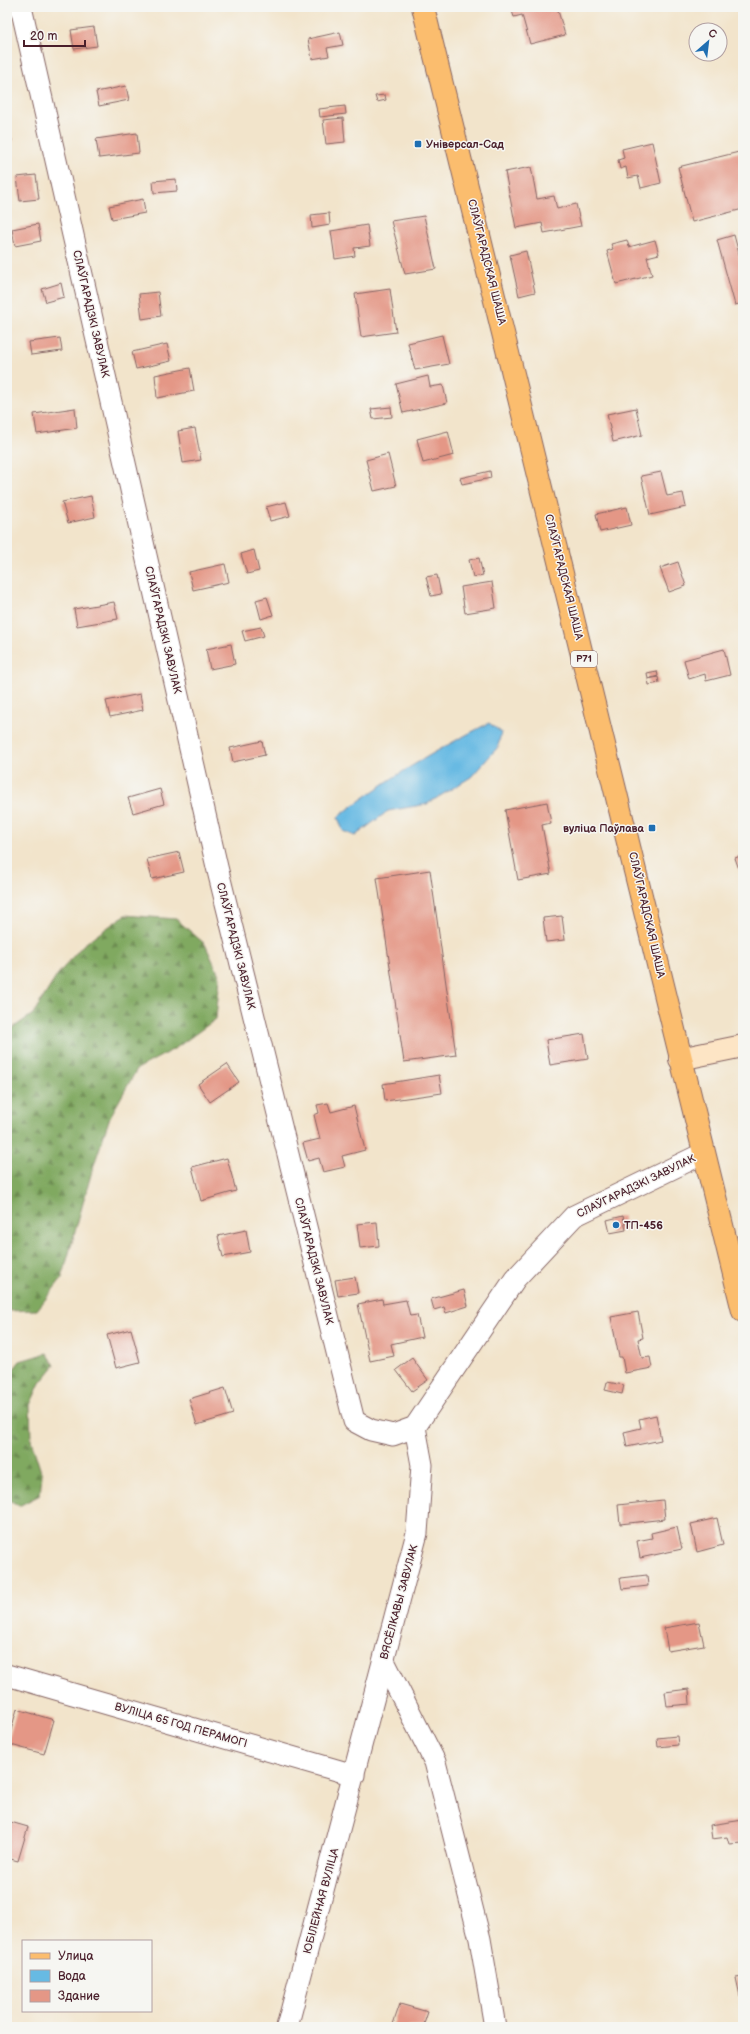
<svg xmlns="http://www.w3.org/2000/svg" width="750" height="2034" font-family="'Balsamiq Sans',sans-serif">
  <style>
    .forest { fill: url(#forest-firs); stroke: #656446 }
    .water { fill: #67bae3; stroke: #586c87 }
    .building { fill: #e49786 }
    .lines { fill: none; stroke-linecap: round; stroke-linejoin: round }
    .minor-casing { stroke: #856463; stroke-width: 23 }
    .secondary-casing { stroke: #856463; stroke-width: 24 }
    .primary-casing { stroke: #856463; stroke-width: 24 }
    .minor { stroke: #fff; stroke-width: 21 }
    .secondary { stroke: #fde5c5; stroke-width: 22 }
    .primary { stroke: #fbbd6e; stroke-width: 22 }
    .poi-dot { fill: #1f6fb2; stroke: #f6f6f2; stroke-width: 1.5 }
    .labels { text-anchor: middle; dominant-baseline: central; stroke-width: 3; stroke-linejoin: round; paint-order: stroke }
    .shield { fill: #f6f6f2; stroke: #7e6067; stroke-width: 1 }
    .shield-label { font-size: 10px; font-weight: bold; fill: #4a1f2b }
    .poi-label { font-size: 11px; font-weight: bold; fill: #4a1f2b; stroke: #f6f6f2; text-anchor: start }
    .street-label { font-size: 11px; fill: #4a1f2b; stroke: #f6f6f2 }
  </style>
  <defs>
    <pattern id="forest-firs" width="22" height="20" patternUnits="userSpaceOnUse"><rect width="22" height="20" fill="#80a960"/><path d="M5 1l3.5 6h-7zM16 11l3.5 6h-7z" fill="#6b894f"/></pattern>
  </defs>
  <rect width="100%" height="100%" fill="#f6f6f2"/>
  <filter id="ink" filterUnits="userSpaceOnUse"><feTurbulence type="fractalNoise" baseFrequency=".025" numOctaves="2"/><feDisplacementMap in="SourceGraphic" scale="8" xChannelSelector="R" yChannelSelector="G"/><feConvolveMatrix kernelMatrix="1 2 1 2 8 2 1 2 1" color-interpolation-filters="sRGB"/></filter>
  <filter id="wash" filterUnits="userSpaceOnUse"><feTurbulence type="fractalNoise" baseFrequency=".012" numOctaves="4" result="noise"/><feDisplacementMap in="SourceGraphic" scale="16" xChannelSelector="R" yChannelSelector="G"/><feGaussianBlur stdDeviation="0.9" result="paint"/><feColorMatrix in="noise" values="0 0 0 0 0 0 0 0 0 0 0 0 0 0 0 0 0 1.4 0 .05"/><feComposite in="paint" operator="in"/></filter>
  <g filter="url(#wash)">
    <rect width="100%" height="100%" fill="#f2e4cb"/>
    <g class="forest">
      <path d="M125,915L176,919L205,944L220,977L216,1019L176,1048L137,1069L110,1117L92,1171L62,1278L37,1310L7,1311V1032L33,1014L58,974L83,945Z"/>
      <path d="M47,1353L55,1365L40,1383L30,1405L31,1440L42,1475L40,1495L19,1506L7,1498V1377L20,1361Z"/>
    </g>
    <path class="water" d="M489,723L501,732L498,747L471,777L427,804L388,811L355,836L343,831L338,817C385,780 436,750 489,723Z"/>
    <g id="blocks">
      <g class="building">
        <path d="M516,7H557L565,35L530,44L522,15L514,17L511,8Z"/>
        <path d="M94,27L97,46L74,49L71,30Z"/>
        <path d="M340,32L343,45L327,48L329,56L312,59L308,39Z"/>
        <path d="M126,86L129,100L99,106L96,92Z"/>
        <path d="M385,95L386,100L377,102L375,96Z"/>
        <path d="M345,106L346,114L320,117L319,109Z"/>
        <path d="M7,116L12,141L7,142Z"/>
        <path d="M343,118L345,142L326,144L323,120Z"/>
        <path d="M137,133L139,153L99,158L96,139Z"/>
        <path d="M652,142L661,183L641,188L638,176L628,178L626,167L620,169L618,160L624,158L622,149Z"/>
        <path d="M743,151V209L692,222L678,167Z"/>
        <path d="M531,167L537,199L554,196L557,209L576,204L581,226L544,233L542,223L516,228L505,172Z"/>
        <path d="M36,175L39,199L20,201L17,177Z"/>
        <path d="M176,179L177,191L154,193L153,181Z"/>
        <path d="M143,199L145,213L112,219L109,206Z"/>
        <path d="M329,213L330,225L312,228L311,215Z"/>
        <path d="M424,216L436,269L405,274L391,221Z"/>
        <path d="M38,224L41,241L15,246L12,229Z"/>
        <path d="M367,225L370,246L354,248L355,256L335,259L331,231Z"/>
        <path d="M734,235L743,269V303L735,305L717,240Z"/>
        <path d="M627,240L629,247L655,240L659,254L647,257L652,275L616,284L607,251L613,249L611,244Z"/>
        <path d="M526,251L535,292L519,296L510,255Z"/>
        <path d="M61,283L64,297L46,302L42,289Z"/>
        <path d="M390,289L396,332L361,337L355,294Z"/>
        <path d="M158,292L161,316L142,319L139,294Z"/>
        <path d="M442,335L449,364L415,370L408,343Z"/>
        <path d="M60,338L62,351L31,355L29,342Z"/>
        <path d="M167,344L171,361L136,369L132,352Z"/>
        <path d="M190,368L194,391L157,398L155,375Z"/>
        <path d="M428,376L430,387L443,385L447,403L403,413L396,384Z"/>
        <path d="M391,407L392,417L373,419L371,409Z"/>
        <path d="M75,408L77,428L37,434L34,414Z"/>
        <path d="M636,408L642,435L613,442L607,414Z"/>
        <path d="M195,428L201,460L183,463L178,431Z"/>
        <path d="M448,431L454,455L423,463L417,439Z"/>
        <path d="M388,454L396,486L374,491L366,460Z"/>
        <path d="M490,471L491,478L462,484L460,478Z"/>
        <path d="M661,472L667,496L683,493L686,507L650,515L641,476Z"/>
        <path d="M91,496L95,517L68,523L62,502Z"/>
        <path d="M286,502L290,516L270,521L266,507Z"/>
        <path d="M627,507L631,525L600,532L596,514Z"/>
        <path d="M254,550L259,571L247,574L241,554Z"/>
        <path d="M479,558L483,575L473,577L469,560Z"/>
        <path d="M678,562L686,586L669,592L660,568Z"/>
        <path d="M225,564L229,582L193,590L189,572Z"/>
        <path d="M437,575L441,594L431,596L426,577Z"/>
        <path d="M492,582L496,608L465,613L461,587Z"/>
        <path d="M267,597L273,615L261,619L256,600Z"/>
        <path d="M114,602L118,619L77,626L74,609Z"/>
        <path d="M261,627L264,636L245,641L242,631Z"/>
        <path d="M231,644L235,664L210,669L206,649Z"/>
        <path d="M724,649L730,675L706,681L705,674L689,679L684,660Z"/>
        <path d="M657,671L658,676L648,679L647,673Z"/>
        <path d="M658,677L659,683L649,685L648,679Z"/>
        <path d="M140,694L143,710L110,717L106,701Z"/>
        <path d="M262,741L265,755L233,762L230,748Z"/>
        <path d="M160,789L164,804L133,813L128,798Z"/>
        <path d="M547,802L551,823L542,825L551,874L518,880L505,810Z"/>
        <path d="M179,852L184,872L152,879L147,859Z"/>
        <path d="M743,855V871L740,872L735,858Z"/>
        <path d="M430,870L456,1055L404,1062L377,878Z"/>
        <path d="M562,916L565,940L546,942L543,918Z"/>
        <path d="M584,1034L588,1059L550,1065L546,1040Z"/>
        <path d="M227,1064L239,1082L210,1102L198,1084Z"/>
        <path d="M439,1075L442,1093L385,1101L383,1084Z"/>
        <path d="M328,1103L331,1112L354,1106L365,1150L342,1156L345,1167L323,1172L319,1158L308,1161L303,1143L320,1139L314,1115L319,1113L317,1105Z"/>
        <path d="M227,1158L236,1191L201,1201L192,1167Z"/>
        <path d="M623,1216L626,1230L610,1233L607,1220Z"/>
        <path d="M377,1222L379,1246L360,1248L357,1224Z"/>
        <path d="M246,1230L250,1252L223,1257L218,1236Z"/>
        <path d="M355,1277L358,1293L338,1296L335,1280Z"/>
        <path d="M464,1290L468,1306L446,1313L444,1307L434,1310L431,1299Z"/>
        <path d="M382,1299L383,1304L406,1300L410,1316L417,1315L422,1337L391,1344L394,1356L370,1361L358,1304Z"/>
        <path d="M638,1312L643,1338L638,1339L642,1358L650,1357L652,1368L625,1373L622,1357H619L611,1317Z"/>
        <path d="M131,1329L140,1362L116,1368L107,1335Z"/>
        <path d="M412,1358L428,1380L412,1391L396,1370Z"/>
        <path d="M607,1382L624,1385L622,1394L605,1390Z"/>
        <path d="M225,1388L233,1414L197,1425L189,1399Z"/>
        <path d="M656,1415L661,1440L627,1447L624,1432L641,1428L639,1419Z"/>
        <path d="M663,1500L665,1519L620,1524L618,1505Z"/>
        <path d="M717,1518L723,1545L697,1552L691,1524Z"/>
        <path d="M677,1527L682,1549L640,1558L637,1541L652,1538L651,1533Z"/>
        <path d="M647,1575L648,1586L622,1589L620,1578Z"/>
        <path d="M699,1622L704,1645L668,1651L664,1628Z"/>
        <path d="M689,1689L690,1704L667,1706L665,1692Z"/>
        <path d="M17,1709L54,1720L44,1754L7,1744Z"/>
        <path d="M677,1736L678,1745L658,1747L657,1738Z"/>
        <path d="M743,1820V1843L729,1844L727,1837L712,1839L710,1825Z"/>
        <path d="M7,1821L28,1827L18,1861L7,1858Z"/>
        <path d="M743,1977V1995L740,1996L736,1978Z"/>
        <path d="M400,2004L428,2012L423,2027H392Z"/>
      </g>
    </g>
  </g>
  <g filter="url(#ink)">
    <use href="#blocks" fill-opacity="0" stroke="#856463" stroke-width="1"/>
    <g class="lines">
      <g class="minor-casing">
        <g id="minor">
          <path d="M21,7L217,867L354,1421L371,1430L393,1435L415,1427L515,1279L574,1216L704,1153"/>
          <path d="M384,1661L435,1762L480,1939L495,2027"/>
          <path d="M7,1675L354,1775"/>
          <path d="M287,2027L417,1533L422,1465L415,1427"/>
        </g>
      </g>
      <g class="secondary-casing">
        <path id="secondary" d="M680,1059L743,1046"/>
      </g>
      <g class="primary-casing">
        <path id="primary" d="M423,7L743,1311"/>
      </g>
      <use href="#minor" class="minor"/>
      <use href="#secondary" class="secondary"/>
      <use href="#primary" class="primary"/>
    </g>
  </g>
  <g class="poi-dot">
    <rect x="414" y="140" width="8" height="8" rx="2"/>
    <rect x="648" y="824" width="8" height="8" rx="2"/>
    <circle cx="616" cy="1225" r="4"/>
  </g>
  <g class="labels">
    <rect class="shield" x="571" y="651" width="26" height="16" rx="3"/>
    <g class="shield-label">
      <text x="584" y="659">Р71</text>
    </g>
    <g class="poi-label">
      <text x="426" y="144">Універсал-Сад</text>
      <text x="644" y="828" text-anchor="end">вуліца Паўлава</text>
      <text x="624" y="1225">ТП-456</text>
    </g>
    <g class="street-label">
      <text transform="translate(487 262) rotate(76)">СЛАЎГАРАДСКАЯ ШАША</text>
      <text transform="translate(91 314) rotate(77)">СЛАЎГАРАДЗКІ ЗАВУЛАК</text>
      <text transform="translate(564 577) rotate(76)">СЛАЎГАРАДСКАЯ ШАША</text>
      <text transform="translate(163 630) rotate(77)">СЛАЎГАРАДЗКІ ЗАВУЛАК</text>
      <text transform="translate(647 915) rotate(77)">СЛАЎГАРАДСКАЯ ШАША</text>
      <text transform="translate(236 946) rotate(76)">СЛАЎГАРАДЗКІ ЗАВУЛАК</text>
      <text transform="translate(636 1186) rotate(-26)">СЛАЎГАРАДЗКІ ЗАВУЛАК</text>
      <text transform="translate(314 1261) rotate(76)">СЛАЎГАРАДЗКІ ЗАВУЛАК</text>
      <text transform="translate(399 1602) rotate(-75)">ВЯСЁЛКАВЫ ЗАВУЛАК</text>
      <text transform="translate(181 1725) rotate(16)">ВУЛІЦА 65 ГОД ПЕРАМОГІ</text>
      <text transform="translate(321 1901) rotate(-75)">ЮБІЛЕЙНАЯ ВУЛІЦА</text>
    </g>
  </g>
  <rect width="750" height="2034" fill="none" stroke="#f6f6f2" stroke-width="24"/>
  <rect x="22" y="1940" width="130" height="72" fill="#f6f6f2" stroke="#b1a0a2"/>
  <rect x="30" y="1953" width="20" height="6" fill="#fbbd6e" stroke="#b1a0a2"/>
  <text x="58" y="1960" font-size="12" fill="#4a1f2b">Улица</text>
  <rect x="30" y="1970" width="20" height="12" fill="#67bae3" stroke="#b1a0a2"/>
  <text x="58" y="1980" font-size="12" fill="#4a1f2b">Вода</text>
  <rect x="30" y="1990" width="20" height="12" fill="#e49786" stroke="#b1a0a2"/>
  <text x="58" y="2000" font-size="12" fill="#4a1f2b">Здание</text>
  <g transform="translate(708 42) rotate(28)"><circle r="19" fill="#f6f6f2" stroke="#b1a0a2"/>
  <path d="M0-3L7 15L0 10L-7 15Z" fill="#1f6fb2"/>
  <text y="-6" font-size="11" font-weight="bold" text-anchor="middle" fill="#4a1f2b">С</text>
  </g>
  <path d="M24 40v6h61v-6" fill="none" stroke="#4a1f2b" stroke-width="2"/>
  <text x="30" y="40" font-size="12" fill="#4a1f2b" stroke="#f6f6f2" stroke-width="3" paint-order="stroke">20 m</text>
</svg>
